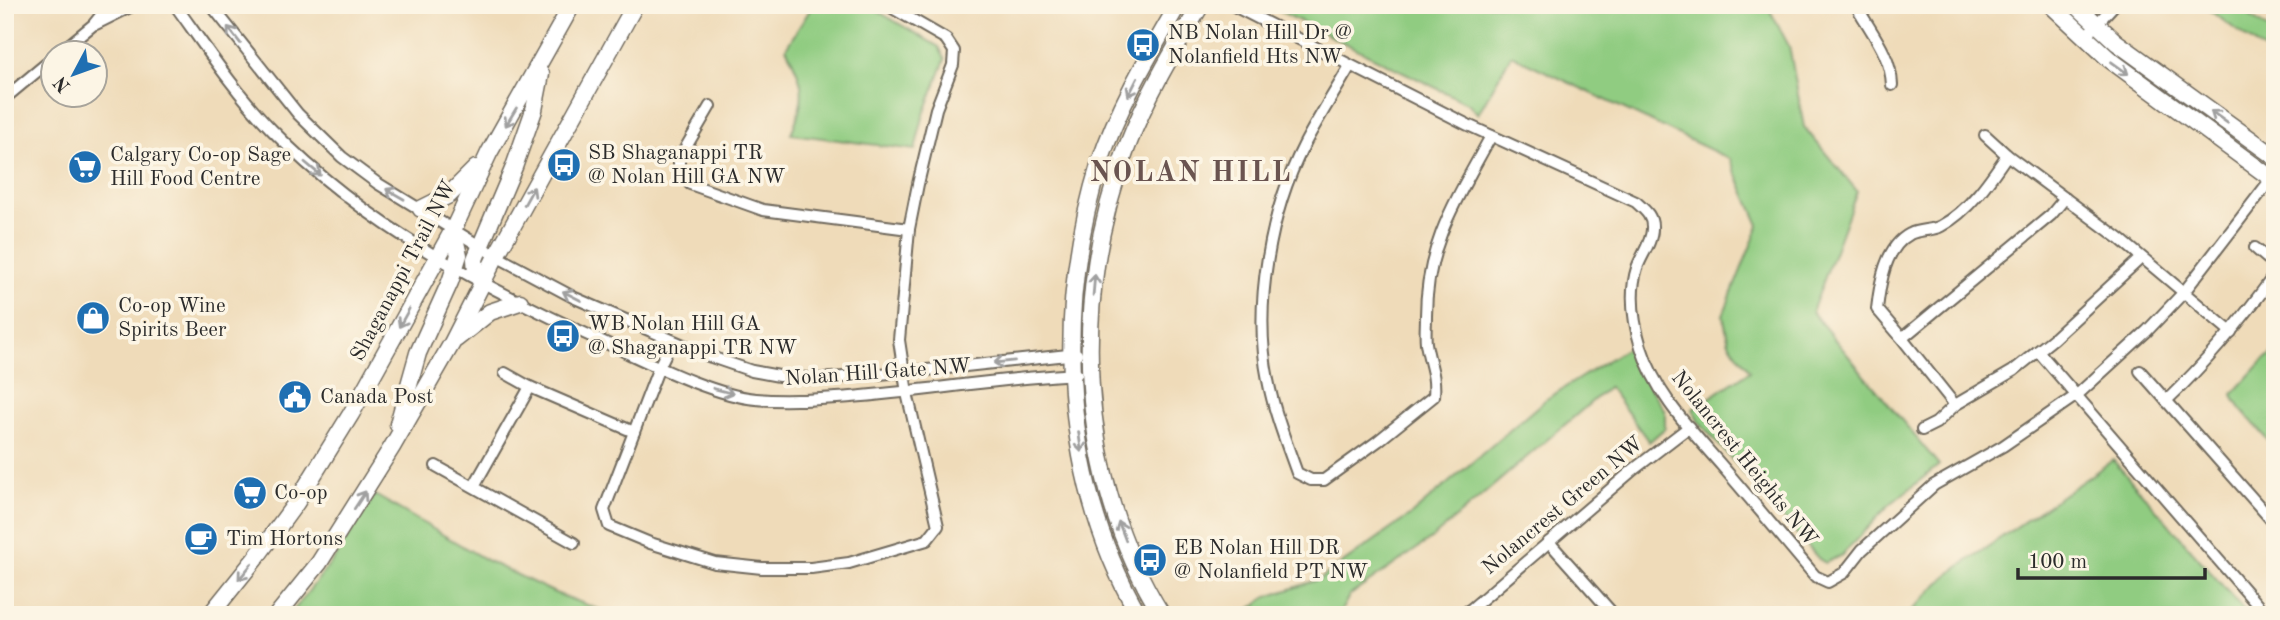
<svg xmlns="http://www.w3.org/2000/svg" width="2280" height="620" font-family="'Old Standard TT',serif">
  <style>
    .green { fill: #90cc81; stroke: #5e7c56; stroke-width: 2 }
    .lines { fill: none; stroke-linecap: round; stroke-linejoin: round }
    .street-casing { stroke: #70695d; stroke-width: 14 }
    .secondary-casing { stroke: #70695d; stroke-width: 19 }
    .street { stroke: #fff; stroke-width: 10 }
    .secondary { stroke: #fff; stroke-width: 16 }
    .oneway { stroke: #a0a0a0 }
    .labels { text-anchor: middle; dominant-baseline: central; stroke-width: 7; stroke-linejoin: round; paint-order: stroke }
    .poi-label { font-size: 21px; fill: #2b2b2b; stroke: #fcf5e5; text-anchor: start }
    .street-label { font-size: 21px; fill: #2b2b2b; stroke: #fcf5e5 }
    .district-label { font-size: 28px; font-weight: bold; letter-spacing: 2px; fill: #6a5450; stroke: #fcf5e5 }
  </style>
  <rect width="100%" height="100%" fill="#fcf5e5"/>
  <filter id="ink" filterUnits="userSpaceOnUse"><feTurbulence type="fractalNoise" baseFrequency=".0143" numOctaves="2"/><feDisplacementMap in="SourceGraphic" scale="14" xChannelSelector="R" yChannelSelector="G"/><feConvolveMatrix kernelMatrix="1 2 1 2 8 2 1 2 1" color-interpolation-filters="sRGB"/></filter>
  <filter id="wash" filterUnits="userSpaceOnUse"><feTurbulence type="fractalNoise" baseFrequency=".00686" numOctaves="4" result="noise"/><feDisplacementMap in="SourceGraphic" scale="28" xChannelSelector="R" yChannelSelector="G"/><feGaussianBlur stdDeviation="1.57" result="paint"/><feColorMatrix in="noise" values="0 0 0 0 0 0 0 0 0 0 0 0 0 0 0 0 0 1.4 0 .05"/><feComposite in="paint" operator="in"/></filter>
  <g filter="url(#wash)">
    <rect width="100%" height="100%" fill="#efdbb9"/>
    <g class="green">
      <path d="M813,5H867L939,47L945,59L943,65L923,117L915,150L791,134C807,95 805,85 786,48Z"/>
      <path d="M1267,5H1767L1789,46L1804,127L1857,191L1812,312L1939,465L1888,506L1842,555L1825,563L1818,558L1698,421L1693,409L1750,371L1729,343L1723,315L1759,225L1730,159L1511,55L1478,114L1469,104Z"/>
      <path d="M2202,5H2244L2241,9L2275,34V58Z"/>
      <path d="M1632,345L1638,366L1646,382L1665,411V428L1649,442L1609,387L1431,539L1349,596L1339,615H1241L1267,597L1320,579L1412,514L1545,400Z"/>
      <path d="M2275,353V441L2271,445C2262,430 2236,408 2233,394L2262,362Z"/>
      <path d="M2113,460L2248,615H1907L1939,583L1957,568Z"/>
      <path d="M375,495L488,561L555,593L614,615H290L336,556Z"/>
    </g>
  </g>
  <g filter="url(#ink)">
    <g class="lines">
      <g class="street-casing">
        <g id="street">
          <path d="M175,5C206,48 235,92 272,130C366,227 487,289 608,344C650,363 712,395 756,399C788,402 819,399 851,397C926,391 1002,378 1077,374"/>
          <path d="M211,5L298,114L342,157L377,183L496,256L575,298L711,357L752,371L779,376L820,379L938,369L1077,354"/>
          <path d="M1232,5L1468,125L1636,202C1645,210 1653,216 1652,229C1652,242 1641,256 1637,268C1629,293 1634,324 1641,347C1656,395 1690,429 1722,466C1753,502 1784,539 1815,576L1828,582L1844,573L1862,550L1934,485L2003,446L2077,395L2147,331L2184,292L2275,174"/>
          <path d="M1856,5L1860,12L1871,5"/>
          <path d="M1860,12C1874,36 1891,57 1892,85"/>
          <path d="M96,24L134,5"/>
          <path d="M2084,38L2114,5"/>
          <path d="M60,52L93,25L109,5"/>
          <path d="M1350,66C1335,92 1318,118 1304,145C1270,211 1253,306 1268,380C1274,412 1286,442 1297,473L1311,480H1324L1378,441L1434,396C1436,374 1429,363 1426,343C1425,334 1426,325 1426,316C1426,243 1458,197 1491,136"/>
          <path d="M5,98L52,59"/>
          <path d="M710,106L679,159V171L690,184L763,210L909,229"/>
          <path d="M1985,135L2007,155L2120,239L2231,332"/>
          <path d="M2007,155C1990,180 1969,211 1941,226C1932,231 1919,229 1910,234C1885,247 1880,283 1877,309L1900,336L1906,335L2051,215L2065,198"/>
          <path d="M2255,248L2275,265"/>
          <path d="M1900,336L1955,405"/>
          <path d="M672,341L659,367L604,510L609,526L650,543L715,563L762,568H811L849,563L927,540L938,526L907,393L899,340L909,229L918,184L936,109L953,65L954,51L946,39L887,5"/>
          <path d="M2038,351L2266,615"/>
          <path d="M2140,371L2275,524"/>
          <path d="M505,373L530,387L634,432"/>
          <path d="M2166,401C2207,362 2242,320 2275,274"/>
          <path d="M1922,430L1936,423L1955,405L2013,371L2053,339L2141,258"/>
          <path d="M436,466L574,543"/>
          <path d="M474,486L530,387"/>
          <path d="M1549,542L1614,615"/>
          <path d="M1461,615L1471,609L1633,470L1689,427"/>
        </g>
      </g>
      <g class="secondary-casing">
        <g id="secondary">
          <path d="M2051,5L2109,59L2275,181"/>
          <path d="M2076,5L2116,42L2275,157"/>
          <path d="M421,209L449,195L476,168"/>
          <path d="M481,283L476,272L475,259L514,167L534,110L541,74"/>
          <path d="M456,339L490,312L520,302"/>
          <path d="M398,424L418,353L450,282L459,255L453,230"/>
          <path d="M210,615L255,559L296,503L351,414L453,230L489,153L572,5"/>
          <path d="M277,615L319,563L392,447L452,343L496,256L635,5"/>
          <path d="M1139,615C1061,480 1054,309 1100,162C1118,107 1149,55 1178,5"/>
          <path d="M1162,615C1076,478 1070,295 1127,147C1146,97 1173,51 1201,5"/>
        </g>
      </g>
      <use href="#street" class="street"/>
      <use href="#secondary" class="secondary"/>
    </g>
    <defs><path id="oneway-shaft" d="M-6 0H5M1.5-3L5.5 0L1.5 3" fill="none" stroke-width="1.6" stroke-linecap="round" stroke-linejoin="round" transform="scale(1.75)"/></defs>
    <g class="oneway">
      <use href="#oneway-shaft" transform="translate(234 35) rotate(-128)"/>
      <use href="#oneway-shaft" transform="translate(2120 68) rotate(36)"/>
      <use href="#oneway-shaft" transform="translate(1133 87) rotate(117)"/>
      <use href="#oneway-shaft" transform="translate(511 117) rotate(121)"/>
      <use href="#oneway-shaft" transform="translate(2219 117) rotate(-144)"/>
      <use href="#oneway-shaft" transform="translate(313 169) rotate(40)"/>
      <use href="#oneway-shaft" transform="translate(395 194) rotate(-150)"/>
      <use href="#oneway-shaft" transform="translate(529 196) rotate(-61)"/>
      <use href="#oneway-shaft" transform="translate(1094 285) rotate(-85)"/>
      <use href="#oneway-shaft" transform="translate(572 296) rotate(-153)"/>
      <use href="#oneway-shaft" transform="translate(404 318) rotate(119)"/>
      <use href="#oneway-shaft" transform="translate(1004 362) rotate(174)"/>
      <use href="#oneway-shaft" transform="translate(723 391) rotate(15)"/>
      <use href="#oneway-shaft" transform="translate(1080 442) rotate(82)"/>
      <use href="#oneway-shaft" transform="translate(360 500) rotate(-57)"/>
      <use href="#oneway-shaft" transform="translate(1122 531) rotate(-111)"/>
      <use href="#oneway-shaft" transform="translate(245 572) rotate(129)"/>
    </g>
  </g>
  <defs>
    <g id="bus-disc" transform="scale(1.75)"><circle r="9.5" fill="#1f6fb2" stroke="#fcf5e5"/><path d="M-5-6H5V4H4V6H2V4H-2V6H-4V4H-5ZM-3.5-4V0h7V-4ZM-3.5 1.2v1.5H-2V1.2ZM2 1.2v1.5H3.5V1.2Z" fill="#fff"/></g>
    <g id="supermarket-disc" transform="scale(1.75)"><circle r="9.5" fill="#1f6fb2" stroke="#fcf5e5"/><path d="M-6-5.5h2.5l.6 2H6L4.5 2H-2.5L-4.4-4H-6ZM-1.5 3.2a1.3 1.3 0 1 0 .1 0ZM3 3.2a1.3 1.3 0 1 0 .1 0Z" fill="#fff"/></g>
    <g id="shop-disc" transform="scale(1.75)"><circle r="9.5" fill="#1f6fb2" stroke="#fcf5e5"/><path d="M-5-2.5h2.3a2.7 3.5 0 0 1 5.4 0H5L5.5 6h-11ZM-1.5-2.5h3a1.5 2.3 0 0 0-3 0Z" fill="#fff"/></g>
    <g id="civic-disc" transform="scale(1.75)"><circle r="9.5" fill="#1f6fb2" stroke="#fcf5e5"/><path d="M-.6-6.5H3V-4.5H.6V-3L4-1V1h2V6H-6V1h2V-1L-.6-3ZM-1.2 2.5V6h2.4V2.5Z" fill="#fff"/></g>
    <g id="cafe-disc" transform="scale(1.75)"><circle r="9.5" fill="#1f6fb2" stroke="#fcf5e5"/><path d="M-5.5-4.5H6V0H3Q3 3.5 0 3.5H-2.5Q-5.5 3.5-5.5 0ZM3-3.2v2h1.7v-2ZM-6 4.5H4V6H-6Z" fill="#fff"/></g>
  </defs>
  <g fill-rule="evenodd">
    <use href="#bus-disc" x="1143" y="45"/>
    <use href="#bus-disc" x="564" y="165"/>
    <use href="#supermarket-disc" x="85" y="167"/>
    <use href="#shop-disc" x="93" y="318"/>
    <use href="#bus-disc" x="563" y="336"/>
    <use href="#civic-disc" x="295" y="397"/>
    <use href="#supermarket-disc" x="250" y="493"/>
    <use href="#cafe-disc" x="201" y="539"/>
    <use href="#bus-disc" x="1150" y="560"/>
  </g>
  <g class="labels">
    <g class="poi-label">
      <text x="1168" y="33">NB Nolan Hill Dr @<tspan x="1168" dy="24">Nolanfield Hts NW</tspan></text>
      <text x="588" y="153">SB Shaganappi TR<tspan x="588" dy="24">@ Nolan Hill GA NW</tspan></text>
      <text x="110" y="155">Calgary Co-op Sage<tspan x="110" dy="24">Hill Food Centre</tspan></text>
      <text x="118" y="306">Co-op Wine<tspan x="118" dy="24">Spirits Beer</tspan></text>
      <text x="588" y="324">WB Nolan Hill GA<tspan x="588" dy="24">@ Shaganappi TR NW</tspan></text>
      <text x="320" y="397">Canada Post</text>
      <text x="274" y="493">Co-op</text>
      <text x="226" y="539">Tim Hortons</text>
      <text x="1174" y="548">EB Nolan Hill DR<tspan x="1174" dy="24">@ Nolanfield PT NW</tspan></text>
    </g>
    <g class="street-label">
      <text transform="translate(404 271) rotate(-62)">Shaganappi Trail NW</text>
      <text transform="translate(878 373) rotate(-4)">Nolan Hill Gate NW</text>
      <text transform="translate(1744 459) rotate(51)">Nolancrest Heights NW</text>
      <text transform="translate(1563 506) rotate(-40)">Nolancrest Green NW</text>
    </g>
    <g class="district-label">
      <text x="1191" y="174">NOLAN HILL</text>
    </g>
  </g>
  <rect width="2280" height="620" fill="none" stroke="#fcf5e5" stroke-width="28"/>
  <g transform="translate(74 74) rotate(229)"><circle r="33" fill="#fcf5e5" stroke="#a8a49b" stroke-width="2"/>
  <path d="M0-5L12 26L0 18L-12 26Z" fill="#1f6fb2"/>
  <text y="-10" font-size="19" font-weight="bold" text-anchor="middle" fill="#2b2b2b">N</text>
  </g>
  <path d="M2018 568v10h187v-10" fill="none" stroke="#2b2b2b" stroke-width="3.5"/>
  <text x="2028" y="568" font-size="21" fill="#2b2b2b" stroke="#fcf5e5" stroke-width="5" paint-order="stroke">100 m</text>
</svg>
